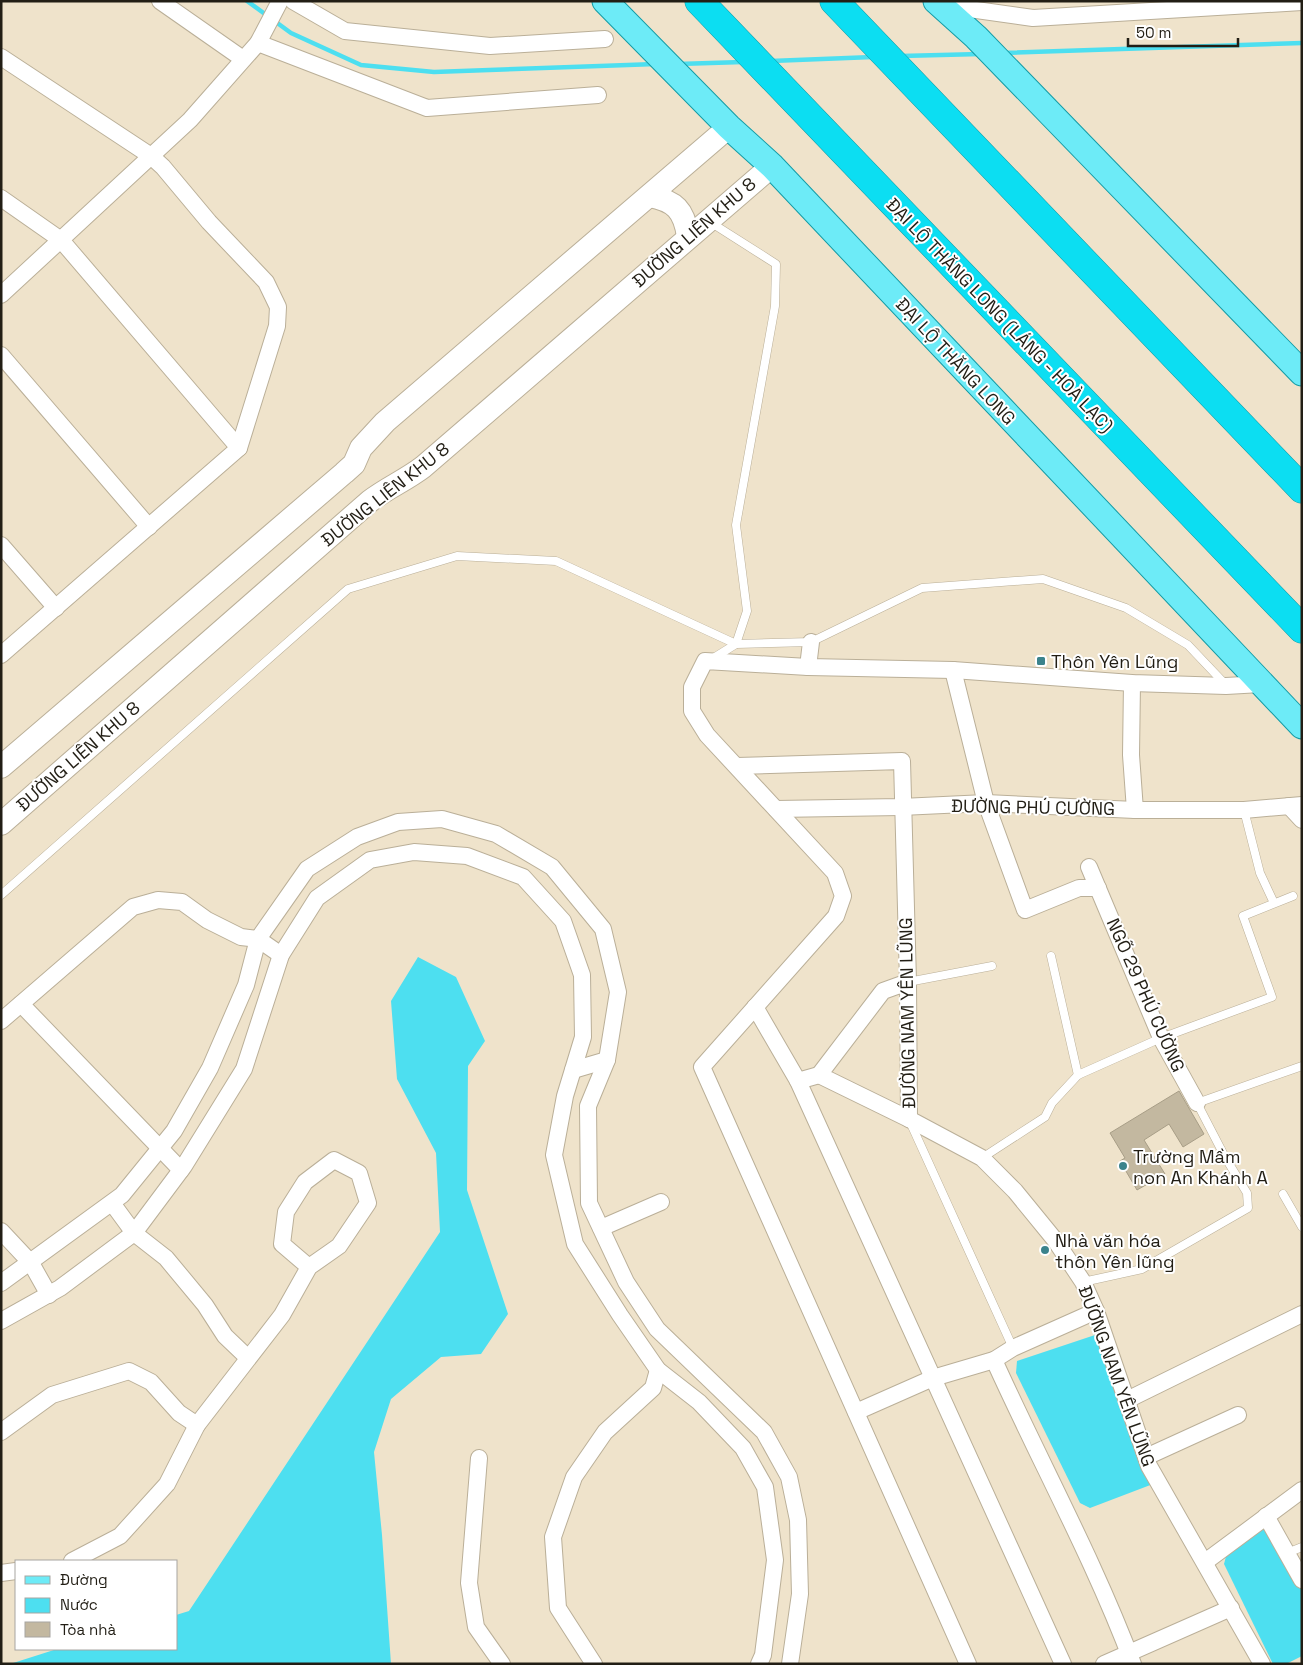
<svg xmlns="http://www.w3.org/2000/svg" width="1303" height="1665" font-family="'Space Grotesk',sans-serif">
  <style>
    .water { fill: #4ddff0 }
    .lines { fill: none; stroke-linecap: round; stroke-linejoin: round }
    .stream { stroke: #4ddff0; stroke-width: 4.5 }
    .building { fill: #c3b8a0; stroke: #a89e87 }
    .lane-casing { stroke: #baaf98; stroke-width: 9 }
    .street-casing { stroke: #baaf98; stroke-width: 18 }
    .secondary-casing { stroke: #baaf98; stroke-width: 24 }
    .primary-casing { stroke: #149ba5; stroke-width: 27 }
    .highway-casing { stroke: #149ba5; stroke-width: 29 }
    .lane { stroke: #fff; stroke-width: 8 }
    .street { stroke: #fff; stroke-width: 16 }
    .secondary { stroke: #fff; stroke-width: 22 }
    .primary { stroke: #6debf7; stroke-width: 25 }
    .highway { stroke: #0cdef2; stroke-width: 28 }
    .poi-dot { fill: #3b838c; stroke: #fff; stroke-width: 2 }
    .labels { text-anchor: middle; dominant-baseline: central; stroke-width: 4; stroke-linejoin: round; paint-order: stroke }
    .street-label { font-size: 18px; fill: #221e15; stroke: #fff }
    .poi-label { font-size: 18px; fill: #221e15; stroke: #fff; text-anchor: start }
  </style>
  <rect width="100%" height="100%" fill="#efe3cb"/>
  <g class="water">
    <path d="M418,957L456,977L485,1041L468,1066L467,1190L508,1314L481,1354L441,1357L391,1399L374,1452L382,1535L391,1664H10L57,1649H176V1615L189,1611L440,1232L436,1153L397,1079L391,1001Z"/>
    <path d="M1095,1335L1153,1484L1090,1508L1080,1503L1016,1373L1017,1361Z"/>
    <path d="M1265,1528L1273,1532L1302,1588V1656L1286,1664H1273L1224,1564L1228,1549Z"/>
  </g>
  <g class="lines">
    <g class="stream">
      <path d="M247,1L291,33L361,65L434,72L656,64"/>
      <path d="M1003,53L1302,43"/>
      <path d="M901,56L981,54"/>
      <path d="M771,61L873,57"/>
      <path d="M678,64L743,62"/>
    </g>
  </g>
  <path class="building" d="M1179,1091L1204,1134L1183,1147L1169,1124L1144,1140L1165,1174L1137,1190L1120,1161L1125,1158L1110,1133Z"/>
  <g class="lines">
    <g class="lane-casing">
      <g id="lane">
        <path d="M710,222L776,264L775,306L736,525L747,611L736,644L712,659"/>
        <path d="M1244,810L1260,873L1274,903"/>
        <path d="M1,895L348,589L457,556L556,561L736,644L811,642L922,588L1043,579L1126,608L1188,645L1225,684"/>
        <path d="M1051,956L1078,1075"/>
        <path d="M908,982L992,966"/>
        <path d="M911,1124L1013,1348"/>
        <path d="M982,1158L1045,1117L1052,1103L1078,1075L1161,1038L1272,997L1243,916L1293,896"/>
        <path d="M1283,1194L1302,1227"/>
        <path d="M1083,1282L1142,1269L1248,1208L1247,1193L1225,1157L1197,1103L1302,1066"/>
        <path d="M1287,1553L1302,1547"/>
      </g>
    </g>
    <g class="street-casing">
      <g id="street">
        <path d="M160,1L243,59"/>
        <path d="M293,1L345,31L490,46L605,39"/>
        <path d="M941,5L1033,18L1302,2"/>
        <path d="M258,43L427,108L598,95"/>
        <path d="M1,57L151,156L163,167L209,222L266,282L278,307L277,326L239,448L1,655"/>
        <path d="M1,198L61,240L239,448"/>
        <path d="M1,295L190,120L258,43L280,1"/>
        <path d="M1,355L149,527"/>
        <path d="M1,545L56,608"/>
        <path d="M808,667L811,642"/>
        <path d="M953,670L986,803L1025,910L1079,888H1098"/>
        <path d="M1132,683L1131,755L1135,810"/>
        <path d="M737,766L902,761L908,982L909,1119L982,1158L1015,1191L1055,1240L1083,1282L1096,1311L1149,1466L1262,1664"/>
        <path d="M1289,806L1302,820"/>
        <path d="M776,809L901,807L986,803L1135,810H1244L1302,805"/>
        <path d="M1089,867L1161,1038L1197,1103"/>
        <path d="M908,982L883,991L819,1075L909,1119"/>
        <path d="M21,1004L181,1170"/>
        <path d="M755,1007L798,1081"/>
        <path d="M1,1021L133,907L158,900L182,902L207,920L241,937L258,939L281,955"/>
        <path d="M573,1070L607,1060"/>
        <path d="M819,1075L798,1081L1063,1664"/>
        <path d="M112,1203L134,1233L166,1258L205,1305L225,1336L247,1357"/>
        <path d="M601,1228L661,1202"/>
        <path d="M1,1231L31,1263L49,1295"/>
        <path d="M1,1283L122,1195L174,1131L210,1068L246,985L258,939L307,869L357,837L398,822L442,819L496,834L552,867L603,929L618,992L607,1060L588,1106L589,1203L626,1282L657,1329L764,1432L789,1477L798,1520L800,1594L790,1664"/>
        <path d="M1,1321L60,1288L134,1233L184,1166L244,1069L281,955L317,898L370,860L414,852L467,856L523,877L563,921L582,975L583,1037L565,1096L554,1155L575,1244L620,1315L658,1370L699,1402L743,1448L765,1487L775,1560L763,1655L759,1664"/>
        <path d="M994,1360C1040,1462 1094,1560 1133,1664"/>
        <path d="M1127,1400L1302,1314"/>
        <path d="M856,1412L933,1378L994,1360L1013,1348L1096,1311"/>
        <path d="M1,1432L52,1395L129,1371L151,1382L179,1413L197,1425"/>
        <path d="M1146,1457L1238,1415"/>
        <path d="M479,1458L469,1583L476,1627L502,1664"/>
        <path d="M1266,1516L1302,1580"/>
        <path d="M72,1561L120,1536L167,1484L197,1425L282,1315L309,1267L339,1246L368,1203L359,1173L334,1160L305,1182L286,1212L282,1244L309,1267"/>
        <path d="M1205,1562L1302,1490"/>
        <path d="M1,1573L16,1571"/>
        <path d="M594,1664L558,1608L553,1537L574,1477L605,1432L653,1388L658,1370"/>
        <path d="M968,1664L702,1067L836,916L843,896L835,873L707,735L692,711V687L705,661L808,667L953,670L1132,683L1226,686L1261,684"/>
        <path d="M1104,1664L1231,1608"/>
      </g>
    </g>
    <g class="secondary-casing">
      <g id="secondary">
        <path d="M650,196C675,201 684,210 688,236"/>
        <path d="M1,767L344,473L354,464L361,448L385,422L729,127"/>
        <path d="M1,824L370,501C387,488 406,480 423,467L772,166"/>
      </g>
    </g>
    <g class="primary-casing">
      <g id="primary">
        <path d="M605,1L729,127L772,166L1302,726"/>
        <path d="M936,1L976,37L1302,373"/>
      </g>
    </g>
    <g class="highway-casing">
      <g id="highway">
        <path d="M699,1L1302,629"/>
        <path d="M834,1L1302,489"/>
      </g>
    </g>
    <use href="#lane" class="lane"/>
    <use href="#street" class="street"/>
    <use href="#secondary" class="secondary"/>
    <use href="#primary" class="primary"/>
    <use href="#highway" class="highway"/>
  </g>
  <g class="poi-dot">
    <rect x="1036" y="656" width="10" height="10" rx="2.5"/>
    <circle cx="1123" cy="1166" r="5"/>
    <circle cx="1045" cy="1250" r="5"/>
  </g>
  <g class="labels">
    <g class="street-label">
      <text transform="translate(694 232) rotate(-41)">ĐƯỜNG LIÊN KHU 8</text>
      <text transform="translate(1000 315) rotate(46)">ĐẠI LỘ THĂNG LONG (LÁNG - HOÀ LẠC)</text>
      <text transform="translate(956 361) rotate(47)">ĐẠI LỘ THĂNG LONG</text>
      <text transform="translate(385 494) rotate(-38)">ĐƯỜNG LIÊN KHU 8</text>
      <text transform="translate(78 756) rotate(-41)">ĐƯỜNG LIÊN KHU 8</text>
      <text transform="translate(1033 807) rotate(1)">ĐƯỜNG PHÚ CƯỜNG</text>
      <text transform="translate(1146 995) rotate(66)">NGÕ 29 PHÚ CƯỜNG</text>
      <text transform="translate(907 1013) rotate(-91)">ĐƯỜNG NAM YÊN LŨNG</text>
      <text transform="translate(1117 1376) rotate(70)">ĐƯỜNG NAM YÊN LŨNG</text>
    </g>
    <g class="poi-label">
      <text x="1051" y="661">Thôn Yên Lũng</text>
      <text x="1133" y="1156">Trường Mầm<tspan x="1133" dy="21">non An Khánh A</tspan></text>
      <text x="1055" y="1240">Nhà văn hóa<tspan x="1055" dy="21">thôn Yên lũng</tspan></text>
    </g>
  </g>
  <rect width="1303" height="1665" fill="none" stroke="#221e15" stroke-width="5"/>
  <rect x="15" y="1560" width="162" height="90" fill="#ffffff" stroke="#a7a5a1"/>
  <rect x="25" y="1576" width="25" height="8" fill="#6debf7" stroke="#a7a5a1"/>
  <text x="60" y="1585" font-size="15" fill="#221e15">Đường</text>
  <rect x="25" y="1598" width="25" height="15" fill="#4ddff0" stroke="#a7a5a1"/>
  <text x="60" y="1610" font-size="15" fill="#221e15">Nước</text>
  <rect x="25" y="1622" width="25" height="15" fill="#c3b8a0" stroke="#a7a5a1"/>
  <text x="60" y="1635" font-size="15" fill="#221e15">Tòa nhà</text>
  <path d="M1128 38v8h110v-8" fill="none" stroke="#221e15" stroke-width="2.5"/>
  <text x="1136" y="38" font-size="15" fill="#221e15" stroke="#ffffff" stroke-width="4" paint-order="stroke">50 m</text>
</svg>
